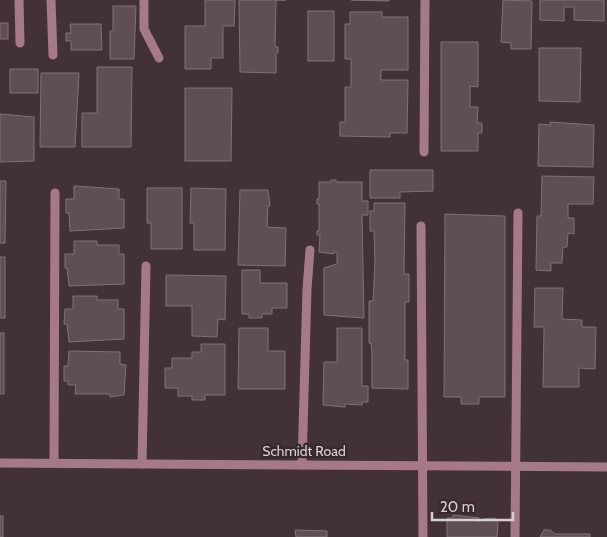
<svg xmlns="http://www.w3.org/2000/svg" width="607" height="537" font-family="Cabin,sans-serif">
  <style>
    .building { fill: #5f4e53; stroke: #827076 }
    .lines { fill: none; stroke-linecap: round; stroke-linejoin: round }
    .minor { stroke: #a67988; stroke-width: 9 }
    .labels { text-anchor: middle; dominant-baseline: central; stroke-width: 4.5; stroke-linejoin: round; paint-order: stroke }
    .street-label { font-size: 14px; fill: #d9cfd2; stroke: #37282d }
  </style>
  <rect width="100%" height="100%" fill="#423237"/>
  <g class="building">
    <path d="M205,0H235L234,26H223V58H211V69H185V26H205Z"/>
    <path d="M239,0H286H276L275,47H278V53H276V73L240,72Z"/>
    <path d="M351,0H389V1Z"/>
    <path d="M503,0L532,1L531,49H511V43L501,42Z"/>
    <path d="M540,0H604V21L574,20V7H564V21L540,20Z"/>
    <path d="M113,6H136L134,59H110V31H113Z"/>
    <rect x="308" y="11" width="26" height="50"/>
    <path d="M350,12H382V17H408V70H381V80H408L407,133H390V137L340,136V122H345V87H351V59H345V24H350Z"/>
    <rect x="0" y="23" width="8" height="16"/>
    <path d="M70,24H101L102,50H71V41H66V33H71Z"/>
    <path d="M441,42H478V87L470,86V107H478L477,123H482V133H478V151H441Z"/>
    <path d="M539,48H581L580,102L539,101Z"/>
    <path d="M97,67H132L131,147H82V113H97Z"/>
    <rect x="10" y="69" width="28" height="24"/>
    <path d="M41,73H79L75,147H40Z"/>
    <path d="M185,88H232L231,161H185Z"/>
    <path d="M0,114L34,117V161L0,162Z"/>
    <path d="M550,122L594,125L593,167L538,166L539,124L550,125Z"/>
    <path d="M370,170H433V191L400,192V198H370Z"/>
    <path d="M542,176L594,177L593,204H568V218H574V234L568,233L567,247H563L562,263H551V271L536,270L537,216H541Z"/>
    <path d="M331,180H336V182H362V201H368V215H362L364,318L324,315V268L337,264V252H334V254L319,252L320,235H317V231H319V204H317V199H319V182H331Z"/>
    <path d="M0,181H6L5,243H0Z"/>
    <path d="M74,186L119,189V199H124V228L70,231L69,213H66V199H74Z"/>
    <path d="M147,188H182V249H151V223H147Z"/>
    <path d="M191,188L226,189L225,250H194V223H190Z"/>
    <path d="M240,190H268L270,206H268L267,227L286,228L285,266L238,265Z"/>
    <path d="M374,203H405L404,274H409V302H405V360H408V389L372,388V354L371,343H369V301H373L375,262L374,231H370V211H374Z"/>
    <path d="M445,214L505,216V397H479V404H461V397H444Z"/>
    <path d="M74,241H97V245H119V254H124V284L69,286L67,268H65V254H74Z"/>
    <rect x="0" y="257" width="5" height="61"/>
    <path d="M242,270H260V283H287V308H272V314H262V318H249V314H242Z"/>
    <path d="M166,275L226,276L225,320L218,319L217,337L192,336V306H166Z"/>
    <path d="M535,288H563L562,319L582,320V327H596L595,369L579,368V387H543L544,327H534Z"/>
    <path d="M73,296H97V300H118V309H124V339L69,342L67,324H64L65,309H73Z"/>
    <path d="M239,328H268V351H285V389H238Z"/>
    <path d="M337,328H362V386H368V402H362V405L345,404V407L323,405L324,362H337Z"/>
    <rect x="0" y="333" width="4" height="61"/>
    <path d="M201,344H225V395H205V400H192V396H178V388H165V368H172V358H192V352H201Z"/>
    <path d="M69,351L120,352V364L126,365L124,395L110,397V394H75L76,385H68V381H64V366H68Z"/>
    <path d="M453,515L479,518V522L483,519L495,518L498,523L497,537H447V518H453Z"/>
    <rect x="0" y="516" width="3" height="21"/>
    <path d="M295,530L327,531V537H296Z"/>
    <path d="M544,530H550L555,534H590V537H540Z"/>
  </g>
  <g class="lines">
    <g class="minor">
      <path d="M19,0L20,43"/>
      <path d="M51,0L53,55"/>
      <path d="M144,0V29L159,58"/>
      <path d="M424,152L425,0"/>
      <path d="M421,226L423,537"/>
      <path d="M0,463L607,467"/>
      <path d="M54,463L55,193"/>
      <path d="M142,464L146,266"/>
      <path d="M302,465L307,289L310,250"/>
      <path d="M515,537L518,213"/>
    </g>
  </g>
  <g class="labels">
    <g class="street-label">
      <text x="304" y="451">Schmidt Road</text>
    </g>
  </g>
  <path d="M432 512v8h81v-8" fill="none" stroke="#d9cfd2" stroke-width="2.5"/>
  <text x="440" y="512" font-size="15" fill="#d9cfd2" stroke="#37282d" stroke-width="4" paint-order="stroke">20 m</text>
</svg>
